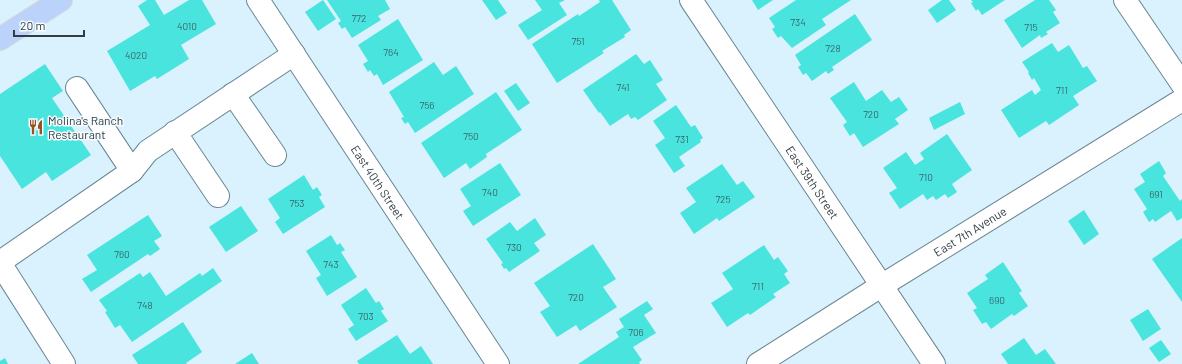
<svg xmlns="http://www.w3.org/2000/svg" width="1182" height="364" font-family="Barlow,sans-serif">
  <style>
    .building { fill: #4ae4df }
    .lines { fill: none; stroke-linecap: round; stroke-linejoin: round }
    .minor-casing { stroke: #6a8693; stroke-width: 24 }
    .major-casing { stroke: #d6d8d9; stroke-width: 24 }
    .minor { stroke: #fff; stroke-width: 22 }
    .major { stroke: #bbd3fb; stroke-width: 22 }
    .labels { text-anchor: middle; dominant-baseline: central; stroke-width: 3; stroke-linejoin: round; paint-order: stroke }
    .number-label { font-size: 10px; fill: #376769 }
    .poi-label { font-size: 12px; fill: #313d42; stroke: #f6fcff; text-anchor: start }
    .street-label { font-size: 12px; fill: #313d42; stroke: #f6fcff }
  </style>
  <rect width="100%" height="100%" fill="#d9f2fd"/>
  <g class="building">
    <path d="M147,0H155L164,15L189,0H202L216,24L181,45L189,59L157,79L155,76L130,91L107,51L150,25L138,6Z"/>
    <path d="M323,0L336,19L318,31L305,12Z"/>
    <path d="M327,0H385L390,9L378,16L381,20L352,38L345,27L342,29L338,23L341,21Z"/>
    <path d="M482,0H498L507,13L496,20Z"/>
    <path d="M535,0H565L559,3L567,15L528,40L518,25L542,10Z"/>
    <path d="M599,0H612L631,30L624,35L625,37L602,51L604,53L557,83L532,44L578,14L579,16L600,2Z"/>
    <path d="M752,0H773L758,10Z"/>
    <path d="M796,0H851L822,19L826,25L792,48L781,36L778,38L772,29L775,27L769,18Z"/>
    <path d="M942,0H949L956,10L937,23L928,10Z"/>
    <path d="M971,0H1005L982,15L978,9L976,11L971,3L973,2Z"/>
    <path d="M1035,0H1049L1056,10L1053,12L1060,23L1046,32L1048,34L1041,38L1040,35L1022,48L1004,20Z"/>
    <path d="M855,14L872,40L832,67L834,70L828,74L826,71L812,81L806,73L803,75L798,67L801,65L795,55Z"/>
    <path d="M398,19L423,60L383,85L377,74L374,76L370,70L368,72L363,64L368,61L358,45Z"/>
    <path d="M1052,43L1058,52L1069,45L1083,68L1087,66L1097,81L1073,96L1079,105L1049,125L1046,121L1019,138L1001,110L1032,90L1035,95L1041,90L1034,78L1032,80L1028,73L1029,72L1022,62Z"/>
    <path d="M636,54L644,64L650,60L663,80L656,84L667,100L638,120L635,117L631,119L628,114L610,126L600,112L599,113L583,90Z"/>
    <path d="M434,62L443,75L456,66L474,94L415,133L408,122L405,124L401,118L404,117L389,92Z"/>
    <path d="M45,64L63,91L52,98L91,155L52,181L46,172L22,189L0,156V94Z"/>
    <path d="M854,82L866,101L882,90L891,102L899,97L908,110L895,119L899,124L863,147L854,133L850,136L846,130L843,125L847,122L830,98Z"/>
    <path d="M516,83L530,103L518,111L504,91Z"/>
    <path d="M496,92L522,130L486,154L487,157L470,169L466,163L444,178L421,143Z"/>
    <path d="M960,102L965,114L934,130L929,118Z"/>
    <path d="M676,105L691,127L695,125L703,138L700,140L701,142L679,157L685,166L674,173L655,145L665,138L653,121Z"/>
    <path d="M947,134L972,170L952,184L957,192L948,198L945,194L936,200L933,196L927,200L923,194L900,209L889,193L897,188L883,168L906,152L915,165L924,159L920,153Z"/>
    <path d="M1159,161L1166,173L1163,176L1180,201L1182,199V218L1177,221L1171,211L1155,222L1153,219L1149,222L1143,212L1147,209L1134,189L1145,182L1140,174Z"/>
    <path d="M500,163L521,195L473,226L463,211L471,206L460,189Z"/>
    <path d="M722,164L737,185L743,181L755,197L719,221L717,218L694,234L680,213L696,202L686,188Z"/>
    <path d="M304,175L313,190L317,187L322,195L319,197L325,207L283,234L275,222L280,218L268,199Z"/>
    <path d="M241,206L258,231L226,252L209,227Z"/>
    <path d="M1084,210L1099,234L1084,245L1068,221Z"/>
    <path d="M148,215L162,236L154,241L160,249L150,256L148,254L91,292L82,279L97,270L87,255Z"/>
    <path d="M535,218L546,235L534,243L540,251L509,272L506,268L504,269L501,264L503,263L486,239L510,222L517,231Z"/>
    <path d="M331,235L337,245L340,243L345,250L341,252L357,277L327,296L316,278L321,275L306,251Z"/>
    <path d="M1182,238V302L1152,259Z"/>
    <path d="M593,244L616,279L603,287L617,307L580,331L576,325L557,337L540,312L550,306L534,283Z"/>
    <path d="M764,245L774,260L778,257L788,271L784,274L790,283L773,294L776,297L750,315L748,313L727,327L711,303L733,289L722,273Z"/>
    <path d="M1003,262L1022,291L1019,293L1028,306L1014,316L1012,314L991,329L986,322L982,324L973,310L977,308L967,293L988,279L985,275Z"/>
    <path d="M213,268L222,281L132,342L120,325L115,328L105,312L107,311L99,300L140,273L143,277L150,272L166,296L200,273L202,276Z"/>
    <path d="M366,288L376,303L379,301L384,309L381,311L388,321L356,341L348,329L354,325L341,305Z"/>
    <path d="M647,301L653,309L644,315L656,333L633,347L642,360L639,362L640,364H578L619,337L616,332L624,327L619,319Z"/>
    <path d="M1148,309L1161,329L1143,341L1130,320Z"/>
    <path d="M183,322L202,352L186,363L187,364H138L132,355Z"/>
    <path d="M397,335L410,354L421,346L433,364H359L357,361Z"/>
    <path d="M1024,338L1036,355L1045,349L1056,364H1008L1001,354Z"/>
    <path d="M1161,340L1171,354L1159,362L1149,348Z"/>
    <path d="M252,353L259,364H235Z"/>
    <path d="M5,358L8,364H0V361Z"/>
  </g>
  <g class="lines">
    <g class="minor-casing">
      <g id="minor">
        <path id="s1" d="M258,0L498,364"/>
        <path id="s2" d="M691,0L934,364"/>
        <path d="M1125,0L1182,84"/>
        <path d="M233,94L275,155"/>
        <path d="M175,132L218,196"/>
        <path d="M132,171L148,151L294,54"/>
        <path d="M0,262L132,171L77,88"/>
        <path d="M0,263L64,364"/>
        <path id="s3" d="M758,364L881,286L1182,100"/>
      </g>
    </g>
    <g class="major-casing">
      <path id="major" d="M0,39L61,0"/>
    </g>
    <use href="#minor" class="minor"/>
    <use href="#major" class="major"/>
  </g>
  <defs>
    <g id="restaurant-bare" transform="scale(1.2)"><path d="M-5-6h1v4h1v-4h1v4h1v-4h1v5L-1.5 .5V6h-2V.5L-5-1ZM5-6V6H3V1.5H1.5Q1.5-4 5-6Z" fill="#945320" stroke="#f6fcff" stroke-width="2.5" paint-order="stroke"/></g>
  </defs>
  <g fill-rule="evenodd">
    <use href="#restaurant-bare" x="36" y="127"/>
  </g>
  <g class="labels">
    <g class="number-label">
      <text x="359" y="18">772</text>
      <text x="798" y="22">734</text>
      <text x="187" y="26">4010</text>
      <text x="1031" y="27">715</text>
      <text x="578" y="41">751</text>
      <text x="833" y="48">728</text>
      <text x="391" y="52">764</text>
      <text x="136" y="55">4020</text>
      <text x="623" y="87">741</text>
      <text x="1062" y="90">711</text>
      <text x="427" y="105">756</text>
      <text x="871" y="114">720</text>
      <text x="471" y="136">750</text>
      <text x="682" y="139">731</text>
      <text x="926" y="177">710</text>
      <text x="490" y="192">740</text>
      <text x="1156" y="194">691</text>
      <text x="723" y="199">725</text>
      <text x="297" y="203">753</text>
      <text x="514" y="247">730</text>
      <text x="122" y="254">760</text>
      <text x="331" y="264">743</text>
      <text x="758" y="286">711</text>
      <text x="576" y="297">720</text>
      <text x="997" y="300">690</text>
      <text x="145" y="305">748</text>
      <text x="366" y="316">703</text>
      <text x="636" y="332">706</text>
    </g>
    <g class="poi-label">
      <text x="48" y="120">Molina's Ranch<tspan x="48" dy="14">Restaurant</tspan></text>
    </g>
    <g class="street-label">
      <text stroke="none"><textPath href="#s1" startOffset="218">East 40th Street</textPath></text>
      <text stroke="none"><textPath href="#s2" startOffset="219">East 39th Street</textPath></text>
      <text stroke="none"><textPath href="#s3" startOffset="250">East 7th Avenue</textPath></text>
    </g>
  </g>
  <path d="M14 30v6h70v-6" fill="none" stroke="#313d42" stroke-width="2"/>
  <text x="20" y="30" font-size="12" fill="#313d42" stroke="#f6fcff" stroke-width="3" paint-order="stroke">20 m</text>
</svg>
